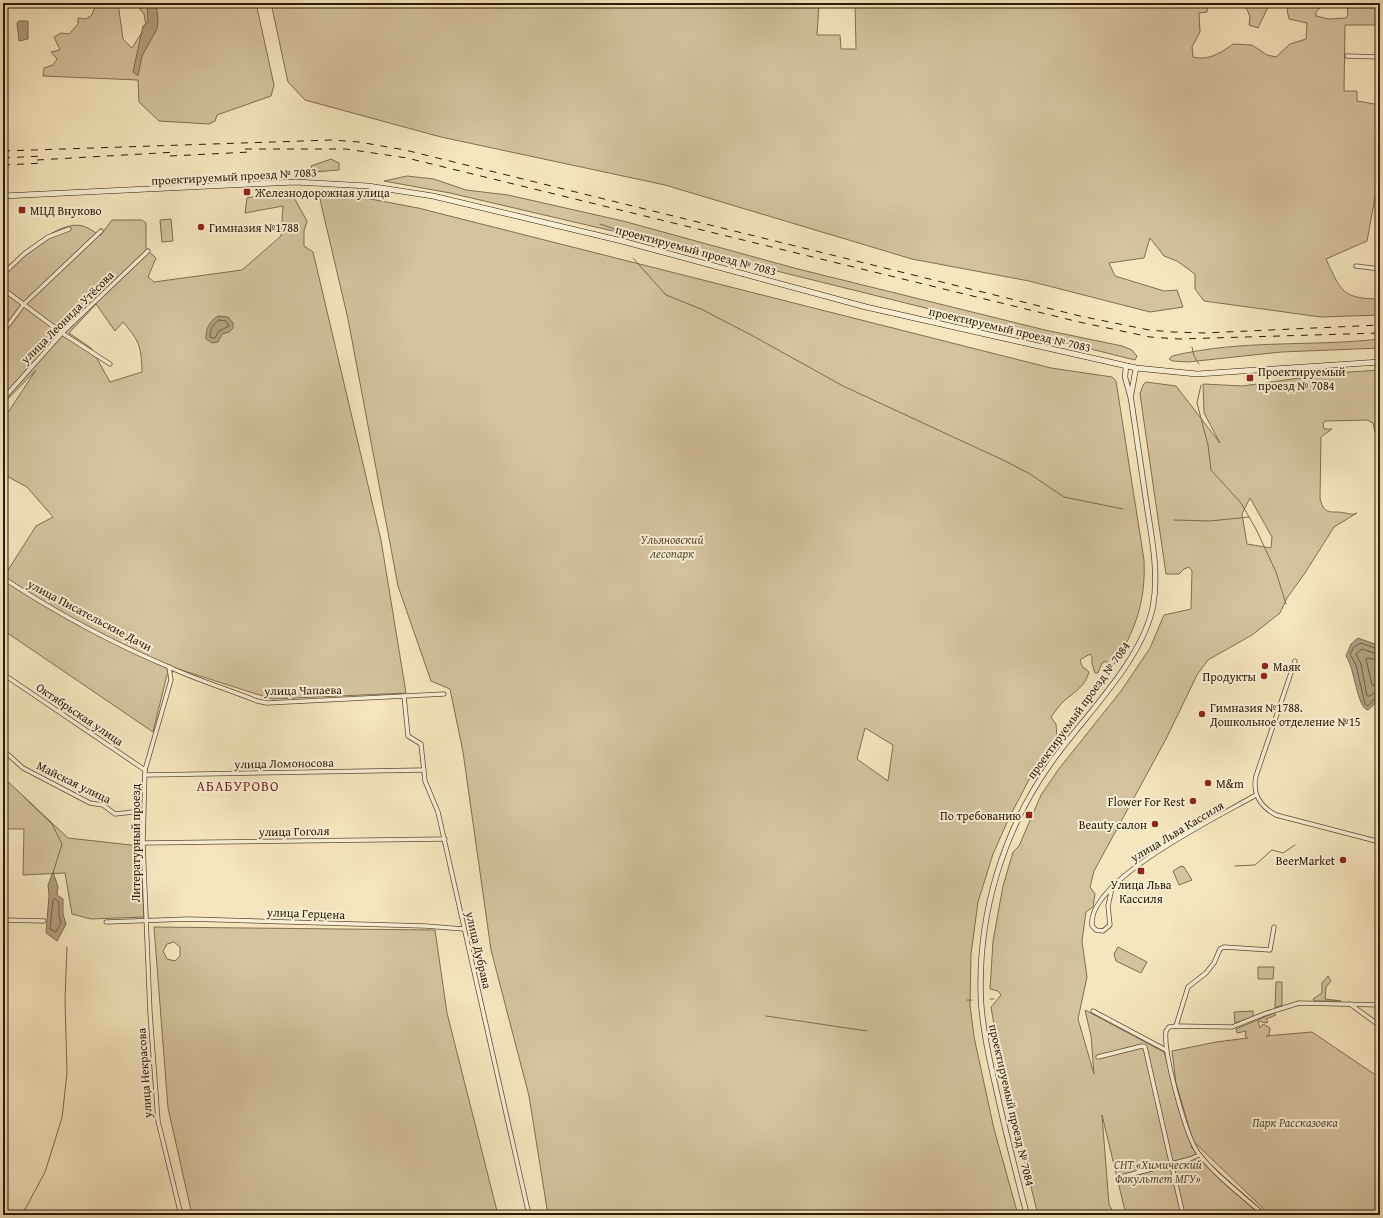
<svg xmlns="http://www.w3.org/2000/svg" width="1383" height="1218" font-family="'Gentium Book Plus',serif">
  <style>
    .green { fill: #d4c39e; stroke: #806e52; fill-rule: evenodd }
    .water { fill: #b2a07f; stroke: #7d6a4f }
    .lines { fill: none; stroke-linecap: round; stroke-linejoin: round }
    .shore { stroke: #705c42; stroke-width: 1 }
    .stream { stroke: #7d6a4f; stroke-width: 1 }
    .minor-casing { stroke: #5f4c34; stroke-width: 5 }
    .tertiary-casing { stroke: #5f4c34; stroke-width: 6 }
    .secondary-casing { stroke: #2d1906; stroke-width: 6 }
    .minor { stroke: #f9efd4; stroke-width: 3.5 }
    .tertiary { stroke: #f9efd4; stroke-width: 4.5 }
    .secondary { stroke: #f9efd4; stroke-width: 5 }
    .rail { stroke: #2d1906; stroke-width: 1; stroke-dasharray: 7 7; stroke-linecap: butt }
    .poi-dot { fill: #8f2418; stroke: #f9efd4; stroke-width: 1.5 }
    .labels { text-anchor: middle; dominant-baseline: central; stroke-width: 4; stroke-linejoin: round; paint-order: stroke }
    .street-label { font-size: 12px; fill: #2d1906; stroke: #f9efd4 }
    .poi-label { font-size: 12px; fill: #2d1906; stroke: #f9efd4; text-anchor: start }
    .park-label { font-size: 12px; font-style: italic; fill: #5f4c34; stroke: #f9efd4 }
    .quarter-label { font-size: 14px; letter-spacing: 1px; fill: #7a1f14; stroke: #f9efd4 }
  </style>
  <rect width="100%" height="100%" fill="#f6e6bd"/>
  <filter id="stains"><feTurbulence type="fractalNoise" baseFrequency=".005" numOctaves="4"/><feColorMatrix values="0 0 0 0 .2 0 0 0 0 .09 0 0 0 0 .02 0 0 0 .5 -.17"/></filter>
  <radialGradient id="worn" r=".72"><stop offset=".6" stop-color="#630" stop-opacity="0"/><stop offset="1" stop-color="#630" stop-opacity=".3"/></radialGradient>
  <g class="green">
    <path d="M96,3H118L123,39L132,48L146,26L144,14L139,8L141,3H256L274,85L271,96L217,115L215,121L209,124L159,121L139,102L138,80L43,76L44,68L53,65L57,59L51,52L60,50L54,37L61,33L69,34L78,24V18L86,19L92,15Z"/>
    <path d="M271,3H819L817,35H840L841,49H856L855,3H1208L1207,12L1199,13L1200,32L1192,47L1193,57C1208,61 1221,53 1233,44L1252,45L1267,55L1276,57L1290,44L1306,39L1307,23L1289,19L1287,10L1291,3H1325L1316,12V16L1329,19L1346,18L1348,15L1347,3H1380V25H1345L1344,91H1357V101L1380,105V170L1367,241L1326,259C1341,291 1342,299 1380,299V315L1321,317L1204,301L1195,289V274L1177,261L1164,256L1150,238L1144,258L1109,263L1115,276L1164,291L1177,290L1183,307L1150,312L1029,281L912,259L665,185L441,137L305,100L288,82Z"/>
    <path d="M1221,3H1270L1258,28L1249,25L1250,17L1247,9L1239,5L1223,7Z"/>
    <path d="M331,159L339,163V170L313,172L311,166Z"/>
    <path d="M407,176L434,179L466,190L508,195L623,221L798,269L1045,330L1122,346L1132,350L1137,356L1135,360L664,243L450,193L384,181Z"/>
    <path d="M318,191L360,197L418,208L1051,368L1112,377L1116,381L1144,560C1146,601 1135,632 1113,666L1110,667L1106,661L1102,663L1098,673H1095L1092,664V657L1090,654L1080,660L1082,666L1089,672C1085,686 1076,691 1065,700C1060,704 1055,712 1051,717L1056,724L1057,737L1033,772L1009,818L993,854L978,902L971,954L970,1005L974,1037L994,1129L1018,1215H548L529,1096L491,950L463,752L450,689L431,681L398,586L348,319ZM865,728L893,745L888,781L857,759Z"/>
    <path d="M276,192L292,194L307,221L304,231V246L313,252L381,540L406,693L272,699L178,669L167,675L153,732L3,630V578L36,526L53,517L27,487L3,474V420L36,370L3,404V271C19,256 60,219 83,226C89,228 95,232 100,236L112,220H142L146,223V249L156,258L148,277L154,282L242,270L281,236L283,206L245,213L247,198ZM96,304L115,331L123,322C140,342 141,346 142,372L110,382L91,348L69,333Z"/>
    <path d="M171,219L173,241L162,242L160,220Z"/>
    <path d="M1380,339V348L1281,352L1188,362L1172,361L1169,359L1172,356C1243,339 1309,347 1380,339Z"/>
    <path d="M1380,370V432H1375L1373,423L1367,420L1326,421L1323,423L1324,429H1332L1321,437L1320,498C1324,517 1332,510 1345,513C1350,514 1352,515 1357,513L1334,527L1305,573L1287,598L1280,613L1252,635L1208,660L1197,675L1166,739L1094,871L1090,887L1095,894L1093,907L1086,912L1082,941L1087,977L1078,1019L1094,1074L1091,1036L1085,1010L1164,1052L1192,1148L1267,1215H1126L1102,1115L1109,1205L1116,1215H1038L1001,1066L991,1007L1001,995L998,991L990,989L993,941L1003,886L1013,852L1019,846L1041,795L1058,770L1121,691L1150,648L1164,615L1191,609L1192,571L1189,567L1184,569L1179,574H1166L1140,394L1143,385L1146,382L1176,386L1220,443L1204,413L1203,384L1243,386L1335,373ZM1250,498L1272,537L1271,548L1247,544L1242,514Z"/>
    <path d="M3,777L68,838L140,846L144,917L91,919L72,914L65,873L23,875L24,829H3Z"/>
    <path d="M1181,866L1184,867L1192,880L1179,885L1173,871Z"/>
    <path d="M154,927L435,930L447,1013L498,1215H192L168,1108ZM174,942L180,947V956L175,961L167,959L163,951L167,944Z"/>
    <path d="M1118,947L1147,962L1141,973L1116,961L1114,954Z"/>
    <path d="M1258,967H1274L1273,979H1258Z"/>
    <path d="M1328,976L1331,981L1326,987L1325,999L1341,1001H1314L1313,999L1322,993V983Z"/>
    <path d="M1276,982H1282V1005L1275,1008Z"/>
    <path d="M1253,1011V1017L1235,1023L1234,1012Z"/>
    <path d="M1274,1013L1276,1015L1266,1019L1268,1022L1266,1023L1258,1021L1260,1028L1263,1024L1270,1028L1269,1035L1266,1036L1312,1032L1380,1078V1215H1270L1193,1141L1176,1083L1172,1051L1216,1042L1248,1038L1245,1036L1246,1031L1237,1033L1236,1029Z"/>
  </g>
  <g class="water">
    <path d="M147,3H156L158,20L157,29L142,56L138,76L133,72L143,26L148,22Z"/>
    <path d="M19,21H28V39L19,41L17,23Z"/>
    <path d="M218,316L228,317L233,323V328L229,332L222,334L218,342L212,343L206,339C206,328 209,322 218,316Z"/>
    <path d="M1358,638L1380,646V699L1368,710C1357,708 1355,669 1346,656L1351,644Z"/>
    <path d="M53,872L58,887L57,895L63,899V914L66,924L57,941L46,933L49,896L48,885Z"/>
  </g>
  <g class="lines">
    <g class="shore">
      <path d="M219,320L226,321L229,326L219,331L215,338H212L210,337C210,329 213,324 219,320Z"/>
      <path d="M1380,650L1361,643L1354,647L1350,654L1356,665L1365,704L1368,706L1376,697H1380"/>
      <path d="M1380,655L1362,649L1356,654L1361,664L1367,696H1370L1375,692H1380"/>
      <path d="M1380,661L1368,658L1366,659L1372,685L1380,686"/>
      <path d="M55,899L59,902V915L61,923L56,932L50,929L53,900Z"/>
    </g>
    <g class="stream">
      <path d="M600,224L620,231"/>
      <path d="M633,258L666,295L701,309L753,336L843,386L1003,460L1030,474L1064,497L1123,509"/>
      <path d="M1192,347L1194,356L1199,364"/>
      <path d="M1201,385L1197,403L1208,445L1211,470L1241,503L1256,529L1276,572L1286,604"/>
      <path d="M1174,520L1210,521L1249,517"/>
      <path d="M23,796L52,824L62,844L53,873"/>
      <path d="M1235,866L1255,865L1272,850L1283,853L1295,845"/>
      <path d="M990,999H994"/>
      <path d="M967,1000H972"/>
      <path d="M766,1016L867,1031"/>
      <path d="M22,1215L45,1172L62,1118L67,1073L65,999L67,947"/>
    </g>
    <g class="minor-casing">
      <g id="minor">
        <path d="M1347,56L1380,57"/>
        <path d="M1356,266L1380,269"/>
        <path d="M3,274L24,254L48,237L69,229"/>
        <path d="M3,289L62,333L110,364"/>
        <path d="M3,332L24,304L101,231"/>
        <path d="M3,399L62,333L148,251"/>
        <path d="M3,578C55,612 112,643 169,667C197,680 227,689 257,701L267,703L444,694"/>
        <path d="M1295,661L1256,776C1252,794 1261,807 1276,815L1380,842"/>
        <path d="M169,667L171,680L145,770L143,843L150,1013L158,1121L181,1215"/>
        <path d="M3,674L145,770"/>
        <path d="M404,696L408,736L421,744L425,781L438,812L529,1215"/>
        <path d="M3,750L23,768L90,803L103,805L115,814L143,811"/>
        <path d="M145,775L424,770"/>
        <path d="M143,843L445,839"/>
        <path d="M1112,888L1108,906L1110,925L1103,931L1096,930L1092,926C1086,880 1222,815 1256,795"/>
        <path d="M3,920L44,921"/>
        <path d="M106,922L189,919L425,926L464,929"/>
        <path d="M1350,1004L1380,1026"/>
        <path d="M1093,1011L1166,1050"/>
        <path d="M1176,1026L1188,987L1206,973L1214,963L1220,949L1224,947L1270,950L1274,927"/>
        <path d="M1098,1057L1142,1046L1145,1047L1183,1215"/>
        <path d="M1121,1177L1190,1159L1199,1155"/>
        <path d="M1264,1215C1242,1195 1217,1177 1199,1154C1186,1138 1163,1052 1166,1031L1169,1027L1176,1026L1232,1027L1264,1014L1299,1003L1380,1005"/>
      </g>
    </g>
    <g class="tertiary-casing">
      <g id="tertiary">
        <path d="M1131,395L1136,368"/>
        <path d="M1027,1215C1016,1173 1005,1130 996,1088C989,1059 983,1031 981,1002C977,917 1002,832 1051,763C1083,717 1142,662 1153,606C1159,574 1152,539 1147,507C1142,471 1136,435 1131,399L1125,377L1126,366"/>
      </g>
    </g>
    <g class="secondary-casing">
      <path id="secondary" d="M3,196L295,182L368,186L433,196L622,241L866,307L1136,368L1197,374L1380,362"/>
    </g>
    <use href="#minor" class="minor"/>
    <use href="#tertiary" class="tertiary"/>
    <use href="#secondary" class="secondary"/>
    <g class="rail">
      <path d="M245,149H346L407,158L1079,322L1150,337L1179,339L1380,333"/>
      <path d="M3,151L332,140L359,142L405,150L1080,316L1149,330L1173,332L1204,333L1380,325"/>
      <path d="M170,156L250,152"/>
      <path d="M3,158L43,156"/>
      <path d="M37,160L177,152"/>
      <path d="M3,165L44,163"/>
    </g>
  </g>
  <g class="poi-dot">
    <rect x="243" y="188" width="8" height="8" rx="2"/>
    <rect x="18" y="206" width="8" height="8" rx="2"/>
    <circle cx="201" cy="227" r="4"/>
    <rect x="1246" y="374" width="8" height="8" rx="2"/>
    <circle cx="1265" cy="666" r="4"/>
    <circle cx="1264" cy="676" r="4"/>
    <circle cx="1202" cy="714" r="4"/>
    <circle cx="1208" cy="783" r="4"/>
    <circle cx="1193" cy="801" r="4"/>
    <rect x="1025" y="811" width="8" height="8" rx="2"/>
    <circle cx="1155" cy="824" r="4"/>
    <circle cx="1343" cy="860" r="4"/>
    <rect x="1137" y="867" width="8" height="8" rx="2"/>
  </g>
  <g class="labels">
    <g class="street-label">
      <text transform="translate(234 176) rotate(-3)">проектируемый проезд № 7083</text>
      <text transform="translate(696 250) rotate(15)">проектируемый проезд № 7083</text>
      <text transform="translate(67 317) rotate(-45)">улица Леонида Утёсова</text>
      <text transform="translate(1010 329) rotate(13)">проектируемый проезд № 7083</text>
      <text transform="translate(90 615) rotate(28)">улица Писательские Дачи</text>
      <text transform="translate(303 690) rotate(-1)">улица Чапаева</text>
      <text transform="translate(1078 710) rotate(-54)">проектируемый проезд № 7084</text>
      <text transform="translate(80 714) rotate(34)">Октябрьская улица</text>
      <text transform="translate(284 763) rotate(-1)">улица Ломоносова</text>
      <text transform="translate(74 782) rotate(26)">Майская улица</text>
      <text transform="translate(294 831) rotate(-1)">улица Гоголя</text>
      <text transform="translate(1177 831) rotate(-31)">улица Льва Кассиля</text>
      <text transform="translate(135 843) rotate(-90)">Литературный проезд</text>
      <text transform="translate(306 913) rotate(2)">улица Герцена</text>
      <text transform="translate(479 950) rotate(77)">улица Дубрава</text>
      <text transform="translate(144 1073) rotate(-94)">улица Некрасова</text>
      <text transform="translate(1012 1105) rotate(77)">проектируемый проезд № 7084</text>
    </g>
    <g class="poi-label">
      <text x="255" y="192">Железнодорожная улица</text>
      <text x="30" y="210">МЦД Внуково</text>
      <text x="209" y="227">Гимназия №1788</text>
      <text x="1258" y="371">Проектируемый<tspan x="1258" dy="14">проезд № 7084</tspan></text>
      <text x="1273" y="666">Маяк</text>
      <text x="1256" y="676" text-anchor="end">Продукты</text>
      <text x="1210" y="707">Гимназия №1788.<tspan x="1210" dy="14">Дошкольное отделение №15</tspan></text>
      <text x="1216" y="783">M&amp;m</text>
      <text x="1185" y="801" text-anchor="end">Flower For Rest</text>
      <text x="1021" y="815" text-anchor="end">По требованию</text>
      <text x="1147" y="824" text-anchor="end">Beauty салон</text>
      <text x="1335" y="860" text-anchor="end">BeerMarket</text>
      <text x="1141" y="884" text-anchor="middle">Улица Льва<tspan x="1141" dy="14">Кассиля</tspan></text>
    </g>
    <g class="park-label">
      <text x="672" y="539">Ульяновский<tspan x="672" dy="14">лесопарк</tspan></text>
      <text x="1295" y="1122">Парк Рассказовка</text>
      <text x="1158" y="1164">СНТ «Химический<tspan x="1158" dy="14">Факультет МГУ»</tspan></text>
    </g>
    <g class="quarter-label">
      <text x="238" y="786">АБАБУРОВО</text>
    </g>
  </g>
  <rect width="1383" height="1218" fill="none" stroke="#f6e6bd" stroke-width="16"/>
  <rect x="4" y="4" width="1375" height="1210" fill="none" stroke="#2d1906" stroke-width="2"/>
  <rect x="8" y="8" width="1367" height="1202" fill="none" stroke="#2d1906"/>
  <rect width="100%" height="100%" filter="url(#stains)"/>
  <rect width="100%" height="100%" fill="url(#worn)"/>
</svg>
